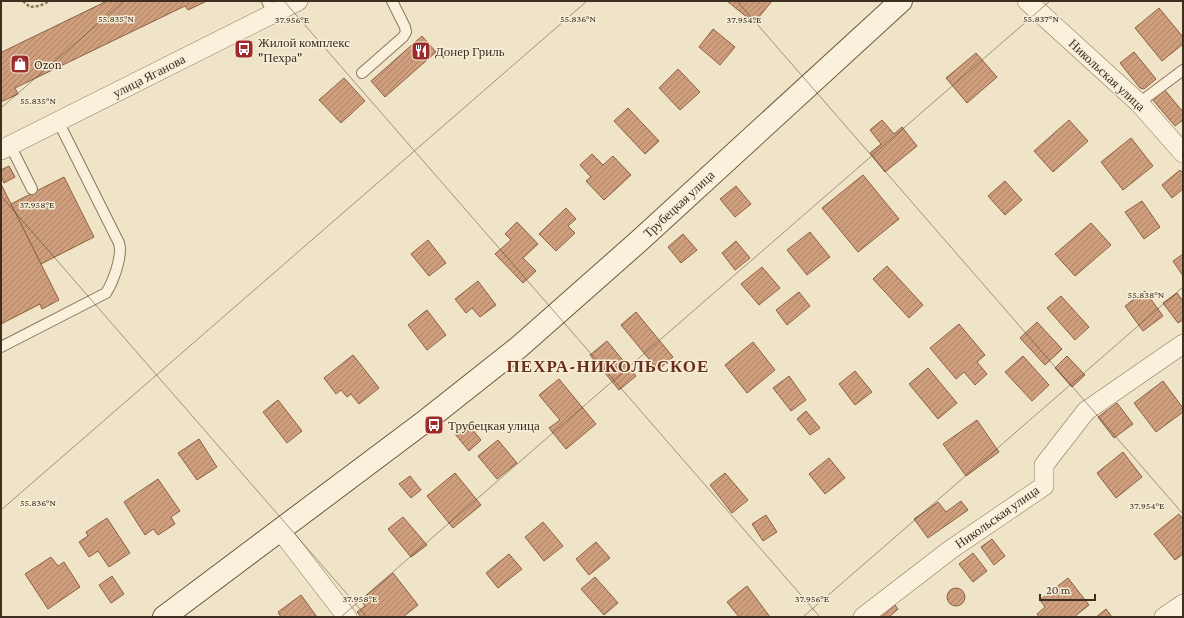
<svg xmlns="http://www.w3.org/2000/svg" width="1184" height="618" font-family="'Crimson Pro',serif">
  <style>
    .building { fill: url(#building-hatch); stroke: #8d5f41 }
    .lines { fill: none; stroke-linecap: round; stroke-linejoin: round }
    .lane-casing { stroke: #8d765c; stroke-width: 12 }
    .street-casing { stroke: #8d765c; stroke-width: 20 }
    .secondary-casing { stroke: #6f573f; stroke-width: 24 }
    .path { stroke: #8d765c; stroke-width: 2.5; stroke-dasharray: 3 2; stroke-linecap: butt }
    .lane { stroke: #faf1dc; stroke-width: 10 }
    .street { stroke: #faf1dc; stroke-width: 19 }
    .secondary { stroke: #faf1dc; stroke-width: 22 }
    .ticks { fill: none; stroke: #3d2e20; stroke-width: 1; stroke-opacity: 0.45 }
    .labels { text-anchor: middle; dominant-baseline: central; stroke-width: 3; stroke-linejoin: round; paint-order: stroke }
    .poi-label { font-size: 13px; fill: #3d2e20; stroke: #f7eed8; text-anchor: start }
    .street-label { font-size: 13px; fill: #3d2e20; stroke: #f7eed8 }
    .district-label { font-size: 17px; font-weight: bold; letter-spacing: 1px; fill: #6b2e1e; stroke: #f7eed8 }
    .ticks-label { font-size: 10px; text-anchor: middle; fill: #3d2e20; stroke: #f7eed8; stroke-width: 3; stroke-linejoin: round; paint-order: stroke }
  </style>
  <defs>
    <pattern id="building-hatch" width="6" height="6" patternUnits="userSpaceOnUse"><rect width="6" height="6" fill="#cf9f7d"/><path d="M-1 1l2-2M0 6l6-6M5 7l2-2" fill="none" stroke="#a98266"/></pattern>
  </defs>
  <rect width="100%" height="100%" fill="#f0e4c8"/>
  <g class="building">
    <path d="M107,1H207L188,10L185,6L15,88L18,94L1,102V50L2,52Z"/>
    <path d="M727,1H772L754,23Z"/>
    <path d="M1159,8L1183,37V44L1162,61L1135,28Z"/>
    <path d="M713,29L735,47L720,65L699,47Z"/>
    <path d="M422,36L436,52L385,97L371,81Z"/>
    <path d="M1134,52L1156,79L1144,89L1140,88L1120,63Z"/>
    <path d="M976,53L997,77L967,103L946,78Z"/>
    <path d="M678,69L700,92L680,110L659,88Z"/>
    <path d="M344,78L365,101L341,123L319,100Z"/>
    <path d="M1164,89L1183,112V120L1175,126L1152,99Z"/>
    <path d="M628,108L659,141L645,154L614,121Z"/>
    <path d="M882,120L894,134L902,127L917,146L885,172L870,153L881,144L870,130Z"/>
    <path d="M1069,120L1088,141L1053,172L1034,151Z"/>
    <path d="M1131,138L1153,166L1123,190L1101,162Z"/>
    <path d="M592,154L603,165L613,156L631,175L604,200L586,181L591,177L580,165Z"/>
    <path d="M9,166L15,177L4,183L1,176V170Z"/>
    <path d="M1180,170L1183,173V189L1172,198L1162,185Z"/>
    <path d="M863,175L899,219L858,252L822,208Z"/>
    <path d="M64,177L94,237L41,264L11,204Z"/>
    <path d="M1005,181L1022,200L1005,215L988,196Z"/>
    <path d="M1,184L59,300L42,309L40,304L1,324Z"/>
    <path d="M736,186L751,204L735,217L720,199Z"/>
    <path d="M1142,201L1160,227L1144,239L1125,212Z"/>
    <path d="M566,208L576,219L568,226L575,233L556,251L539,234Z"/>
    <path d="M517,222L538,244L523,258L536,271L523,283L495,254L511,240L505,234Z"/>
    <path d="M1091,223L1111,245L1075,276L1055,254Z"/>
    <path d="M810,232L830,257L807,275L787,250Z"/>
    <path d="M683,234L697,250L681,263L668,247Z"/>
    <path d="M428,240L446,263L429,276L411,254Z"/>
    <path d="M736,241L750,258L735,270L722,253Z"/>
    <path d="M1183,254V276L1173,261Z"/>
    <path d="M887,266L923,305L909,318L873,279Z"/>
    <path d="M762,267L780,288L759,305L741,284Z"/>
    <path d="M478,281L496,305L480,317L472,308L466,313L455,299Z"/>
    <path d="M1145,291L1163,316L1143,331L1125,306Z"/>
    <path d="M799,292L810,306L787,325L776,310Z"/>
    <path d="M1177,293L1183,301V320L1178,323L1163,303Z"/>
    <path d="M1061,296L1089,327L1075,340L1047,308Z"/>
    <path d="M427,310L446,335L427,350L408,325Z"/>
    <path d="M636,312L673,357L658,370L621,325Z"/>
    <path d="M1037,322L1062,349L1045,365L1020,338Z"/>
    <path d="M959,324L985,355L977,362L987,374L975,385L964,372L956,379L930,348Z"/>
    <path d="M607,341L636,376L619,390L590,355Z"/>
    <path d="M753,342L775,370L747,393L725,365Z"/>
    <path d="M353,355L379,388L359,404L351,394L347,397L341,390L336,394L324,378Z"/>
    <path d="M1023,356L1049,385L1032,401L1005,372Z"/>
    <path d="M1067,356L1085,375L1072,387L1055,368Z"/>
    <path d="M928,368L957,403L938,419L909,384Z"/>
    <path d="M855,371L872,392L855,405L839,384Z"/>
    <path d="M789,376L806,400L791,411L773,388Z"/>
    <path d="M559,379L596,424L566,449L549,428L560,420L539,395Z"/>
    <path d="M1163,381L1183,408V412L1156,432L1134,403Z"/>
    <path d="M278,400L302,431L287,443L263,412Z"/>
    <path d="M1117,403L1133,424L1114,438L1098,417Z"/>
    <path d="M806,411L820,428L810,435L797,419Z"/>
    <path d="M977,420L999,452L966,476L943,444Z"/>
    <path d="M468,424L481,440L469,451L455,434Z"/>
    <path d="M199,439L217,467L197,480L178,453Z"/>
    <path d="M498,440L517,463L497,479L478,456Z"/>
    <path d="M1123,452L1142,477L1116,498L1097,473Z"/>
    <path d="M829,458L845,478L825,494L809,474Z"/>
    <path d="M455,473L481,505L453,528L427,496Z"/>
    <path d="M725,473L748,500L732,513L710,485Z"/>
    <path d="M410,476L421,490L411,498L399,484Z"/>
    <path d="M158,479L180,511L171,517L175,524L158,535L153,529L145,535L124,502Z"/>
    <path d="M961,501L968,510L928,538L914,519L938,502L946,512Z"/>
    <path d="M1179,514L1183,519V554L1175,560L1154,534Z"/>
    <path d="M766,515L777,532L763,541L752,524Z"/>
    <path d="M403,517L427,545L411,557L388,529Z"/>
    <path d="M107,518L130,553L109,567L98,551L89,557L79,542L88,536L86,532Z"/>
    <path d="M543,522L563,546L544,561L525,537Z"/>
    <path d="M992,539L1005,556L994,565L981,547Z"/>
    <path d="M596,542L610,558L589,575L576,559Z"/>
    <path d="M973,553L987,571L973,582L959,564Z"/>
    <path d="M509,554L522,569L498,588L486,573Z"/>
    <path d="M51,557L58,566L64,562L80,587L48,609L25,574Z"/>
    <path d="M393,573L418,605L403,617H361L357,612L365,606L361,600Z"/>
    <path d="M112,576L124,594L111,603L99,585Z"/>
    <path d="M595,577L618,603L604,615L581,589Z"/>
    <path d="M1068,578L1089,605L1074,617H1039L1037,614L1045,607L1040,600Z"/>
    <path d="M747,586L770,617H739L727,602Z"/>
    <circle cx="956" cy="597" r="9"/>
    <path d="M301,595L317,617H281L278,612Z"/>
    <path d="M892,601L898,609L889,617H872Z"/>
    <path d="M1106,609L1112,617H1096Z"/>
  </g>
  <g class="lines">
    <g class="lane-casing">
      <g id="lane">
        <path d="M267,1L273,13"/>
        <path d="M362,73L403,37L406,32L405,27L392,1"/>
        <path d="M1139,103L1183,70"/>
        <path d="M10,145L32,189"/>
        <path d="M1,347L106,293C113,282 123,256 119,243L58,121"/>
      </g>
    </g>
    <g class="street-casing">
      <g id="street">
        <path d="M1027,1L1139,103L1183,153"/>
        <path d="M1,150L298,1"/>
        <path d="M280,530L347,617"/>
        <path d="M863,617L950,550L1044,486V465L1086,411L1183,344"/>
        <path d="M1164,617L1183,604"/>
      </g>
    </g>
    <g class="secondary-casing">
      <path id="secondary" d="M164,617L428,419L519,347L639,241L901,1"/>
    </g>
    <path class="path" d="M23,1L30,7L39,6L50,1"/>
    <use href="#lane" class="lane"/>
    <use href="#street" class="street"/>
    <use href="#secondary" class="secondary"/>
  </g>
  <path class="ticks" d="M284,1L820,617M737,1L1183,514M1,108L124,1M1,196L367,617M1,510L587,1M341,617L1050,1M803,617L1183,287"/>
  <defs>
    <g id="bus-square" transform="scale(1)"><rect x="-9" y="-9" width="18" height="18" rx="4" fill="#9e2a2b" stroke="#f7eed8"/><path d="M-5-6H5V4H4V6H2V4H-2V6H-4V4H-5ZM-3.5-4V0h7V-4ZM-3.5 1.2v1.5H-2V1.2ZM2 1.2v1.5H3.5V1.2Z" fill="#fff"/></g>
    <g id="restaurant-square" transform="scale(1)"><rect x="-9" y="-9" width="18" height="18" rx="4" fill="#9e2a2b" stroke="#f7eed8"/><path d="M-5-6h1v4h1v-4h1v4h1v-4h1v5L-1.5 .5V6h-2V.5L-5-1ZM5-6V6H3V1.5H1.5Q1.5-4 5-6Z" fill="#fff"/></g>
    <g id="shop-square" transform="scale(1)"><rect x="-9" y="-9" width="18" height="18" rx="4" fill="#9e2a2b" stroke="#f7eed8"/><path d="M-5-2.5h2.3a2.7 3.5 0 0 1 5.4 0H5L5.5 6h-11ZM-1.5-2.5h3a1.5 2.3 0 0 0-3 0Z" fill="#fff"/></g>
  </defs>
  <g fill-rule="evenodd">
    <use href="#bus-square" x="244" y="49"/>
    <use href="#restaurant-square" x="421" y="51"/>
    <use href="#shop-square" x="20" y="64"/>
    <use href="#bus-square" x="434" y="425"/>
  </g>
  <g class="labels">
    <g class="poi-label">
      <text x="258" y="42">Жилой комплекс<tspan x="258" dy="15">"Пехра"</tspan></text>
      <text x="435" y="51">Донер Гриль</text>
      <text x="34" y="64">Ozon</text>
      <text x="448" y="425">Трубецкая улица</text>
    </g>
    <g class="street-label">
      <text transform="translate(1107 75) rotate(43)">Никольская улица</text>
      <text transform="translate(149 76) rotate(-27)">улица Яганова</text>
      <text transform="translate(679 204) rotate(-43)">Трубецкая улица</text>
      <text transform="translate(997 517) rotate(-35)">Никольская улица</text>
    </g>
    <g class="district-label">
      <text x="608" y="366">ПЕХРА-НИКОЛЬСКОЕ</text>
    </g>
  </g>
  <g class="ticks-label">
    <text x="116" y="22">55.835°N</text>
    <text x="578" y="22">55.836°N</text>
    <text x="1041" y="22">55.837°N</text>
    <text x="292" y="23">37.956°E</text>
    <text x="744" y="23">37.954°E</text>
    <text x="38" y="104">55.835°N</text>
    <text x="37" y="208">37.958°E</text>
    <text x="1146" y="298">55.838°N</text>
    <text x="38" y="506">55.836°N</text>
    <text x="1147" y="509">37.954°E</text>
    <text x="360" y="602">37.958°E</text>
    <text x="812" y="602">37.956°E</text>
  </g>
  <rect width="1184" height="618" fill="none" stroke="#3d2e20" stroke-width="4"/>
  <path d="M1040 594v6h55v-6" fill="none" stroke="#3d2e20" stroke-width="2"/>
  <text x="1046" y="594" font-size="12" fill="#3d2e20" stroke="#f7eed8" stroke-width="3" paint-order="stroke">20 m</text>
</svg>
